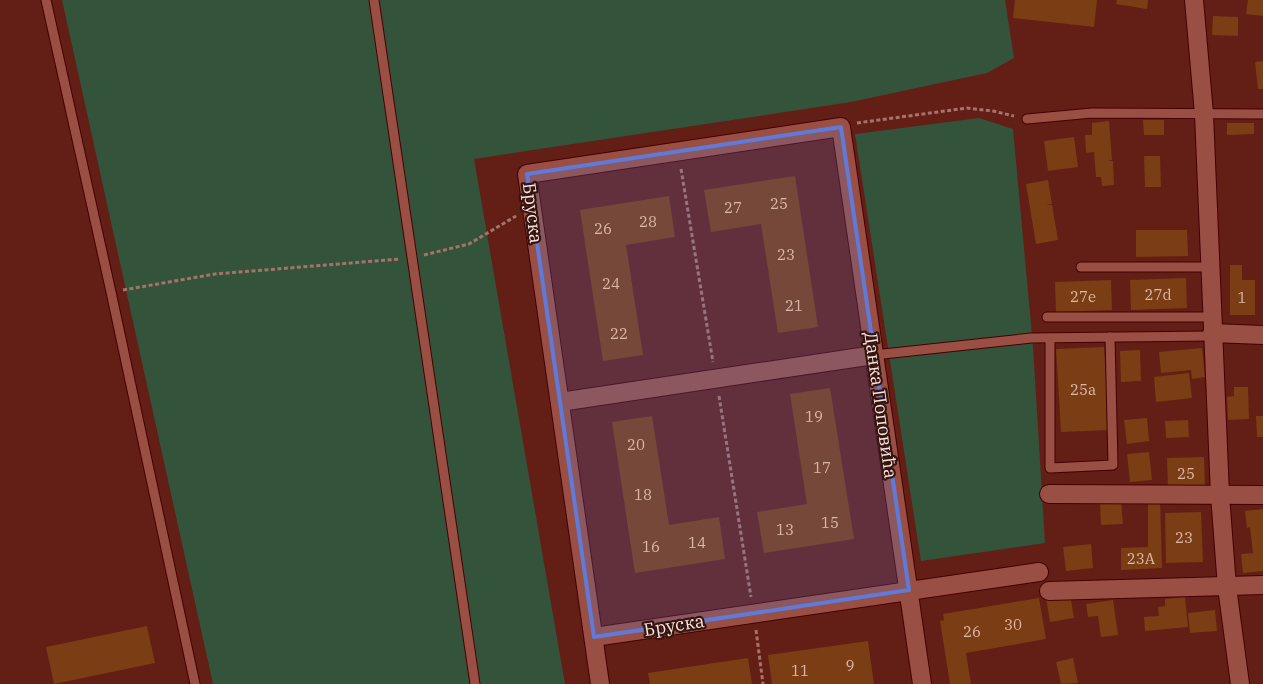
<svg xmlns="http://www.w3.org/2000/svg" width="1263" height="684" font-family="'IBM Plex Serif',serif">
  <style>
    .green { fill: #34533b }
    .building { fill: #7b3d13 }
    .lines { fill: none; stroke-linecap: round; stroke-linejoin: round }
    .lane-casing { stroke: #450000; stroke-width: 11 }
    .street-casing { stroke: #450000; stroke-width: 20 }
    .path { stroke: #a5736c; stroke-width: 3; stroke-dasharray: 4 2.5; stroke-linecap: butt }
    .lane { stroke: #994f43; stroke-width: 9 }
    .street { stroke: #994f43; stroke-width: 18 }
    .marked { fill: #607ad9; fill-opacity: 0.2; stroke: #607ad9; stroke-width: 4; stroke-linejoin: round }
    .labels { text-anchor: middle; dominant-baseline: central; stroke-width: 4.5; stroke-linejoin: round; paint-order: stroke }
    .number-label { font-size: 15px; fill: #dcb8aa }
    .street-label { font-size: 18px; fill: #fce1dc; stroke: #341611 }
  </style>
  <rect width="100%" height="100%" fill="#631e16"/>
  <g class="green">
    <path d="M62,0H1005L1014,58L987,73L851,102L474,159L565,684H213Z"/>
    <path d="M979,118L1013,129L1033,346L1045,543L921,561L855,134Z"/>
  </g>
  <g class="building">
    <path d="M1015,0H1097L1094,27L1013,18Z"/>
    <path d="M1117,0H1148L1147,9L1116,4Z"/>
    <path d="M1248,0H1263V16L1246,14Z"/>
    <path d="M1213,16L1238,17V36L1212,35Z"/>
    <path d="M1263,61V89H1258L1255,62Z"/>
    <path d="M1143,120H1164V135H1144Z"/>
    <path d="M1109,121L1112,160L1107,161H1113L1114,185L1102,186L1101,177H1096L1094,152L1086,153L1085,135H1092V123Z"/>
    <path d="M1227,123H1254V134L1227,135Z"/>
    <path d="M1074,137L1078,167L1048,171L1044,141Z"/>
    <path d="M1144,156H1160L1161,187H1145Z"/>
    <path d="M795,176L818,327L778,333L761,224L711,232L704,190Z"/>
    <path d="M1048,180L1052,204L1046,205H1052L1058,240L1036,244L1026,184Z"/>
    <path d="M669,196L675,237L626,245L643,355L603,361L580,210Z"/>
    <path d="M1136,230H1187L1188,256L1136,257Z"/>
    <path d="M1230,265H1242V280H1255V315H1230Z"/>
    <path d="M1186,278L1187,308L1131,310L1130,280Z"/>
    <path d="M1111,280L1112,310L1056,312L1055,282Z"/>
    <path d="M1104,347L1109,430L1061,432L1056,349Z"/>
    <path d="M1202,348L1205,377L1192,379L1191,370L1161,373L1159,352Z"/>
    <path d="M1140,350L1141,381L1121,382L1120,351Z"/>
    <path d="M1189,373L1192,398L1156,402L1154,377Z"/>
    <path d="M1234,387H1248L1249,419L1228,420L1227,397L1234,396Z"/>
    <path d="M830,388L854,539L764,553L757,512L807,504L790,394Z"/>
    <path d="M652,416L669,525L719,517L725,559L635,573L612,422Z"/>
    <path d="M1256,416H1263V437H1257Z"/>
    <path d="M1147,418L1149,441L1127,444L1124,420Z"/>
    <path d="M1188,420L1189,437L1166,438L1165,421Z"/>
    <path d="M1149,452L1152,480L1130,482L1127,454Z"/>
    <path d="M1204,457L1205,488L1168,489L1167,458Z"/>
    <path d="M1160,497L1162,568L1121,570V548L1148,547V498Z"/>
    <path d="M1121,500L1123,524L1101,525L1100,502Z"/>
    <path d="M1263,509V571L1243,573L1241,554L1253,553L1250,527L1247,528L1245,511Z"/>
    <path d="M1201,512L1203,562L1166,563L1165,513Z"/>
    <path d="M1091,544L1093,568L1066,571L1063,547Z"/>
    <path d="M1070,594L1074,618L1050,622L1046,598Z"/>
    <path d="M1185,597L1188,627L1145,631L1144,617L1159,616L1158,607L1165,606V599Z"/>
    <path d="M1039,598L1046,639L966,653L971,684H950L940,621L944,620L943,614Z"/>
    <path d="M1113,600L1118,635L1101,637L1098,616L1088,617L1086,604Z"/>
    <path d="M1215,610L1217,631L1190,633L1188,613Z"/>
    <path d="M147,626L155,663L54,684L46,647Z"/>
    <path d="M868,641L874,684H772L768,655Z"/>
    <path d="M748,658L752,684H650L648,673Z"/>
    <path d="M1073,658L1078,683L1061,684L1056,662Z"/>
  </g>
  <g class="lines">
    <g class="lane-casing">
      <g id="lane">
        <path d="M46,0L111,292L195,684"/>
        <path d="M374,0L475,684"/>
        <path d="M1027,119L1092,113L1263,114"/>
        <path d="M1081,267H1210"/>
        <path d="M1047,317H1211"/>
        <path d="M1050,338V468L1113,465L1110,337"/>
        <path d="M874,355L1031,338L1212,336"/>
      </g>
    </g>
    <g class="street-casing">
      <g id="street">
        <path d="M1194,0L1204,114L1220,495L1227,587L1240,684"/>
        <path d="M1212,333L1263,335"/>
        <path d="M560,402L874,355"/>
        <path d="M1049,494L1263,495"/>
        <path d="M1049,591L1263,585"/>
        <path d="M594,637L1039,572"/>
        <path d="M600,684L527,174L841,127L922,684"/>
      </g>
    </g>
    <g class="path">
      <path d="M857,123L967,108L993,111L1014,116"/>
      <path d="M681,169L713,362"/>
      <path d="M424,255L469,244L516,216"/>
      <path d="M123,290L215,274L400,259"/>
      <path d="M719,396L751,597"/>
      <path d="M756,630L763,684"/>
    </g>
    <use href="#lane" class="lane"/>
    <use href="#street" class="street"/>
  </g>
  <path class="marked" d="M841,127L909,590L594,637L527,174Z"/>
  <g class="labels">
    <g class="number-label">
      <text x="779" y="203">25</text>
      <text x="733" y="207">27</text>
      <text x="648" y="221">28</text>
      <text x="603" y="228">26</text>
      <text x="786" y="254">23</text>
      <text x="611" y="283">24</text>
      <text x="1158" y="294">27d</text>
      <text x="1083" y="296">27e</text>
      <text x="1242" y="297">1</text>
      <text x="794" y="305">21</text>
      <text x="619" y="333">22</text>
      <text x="1083" y="389">25a</text>
      <text x="814" y="416">19</text>
      <text x="636" y="444">20</text>
      <text x="822" y="467">17</text>
      <text x="1186" y="473">25</text>
      <text x="643" y="494">18</text>
      <text x="830" y="522">15</text>
      <text x="785" y="529">13</text>
      <text x="1184" y="537">23</text>
      <text x="697" y="542">14</text>
      <text x="651" y="546">16</text>
      <text x="1141" y="558">23A</text>
      <text x="1013" y="624">30</text>
      <text x="972" y="631">26</text>
      <text x="850" y="665">9</text>
      <text x="800" y="670">11</text>
    </g>
    <g class="street-label">
      <text transform="translate(533 213) rotate(83)">Бруска</text>
      <text transform="translate(881 405) rotate(82)">Данка Поповића</text>
      <text transform="translate(674 625) rotate(-9)">Бруска</text>
    </g>
  </g>
</svg>
